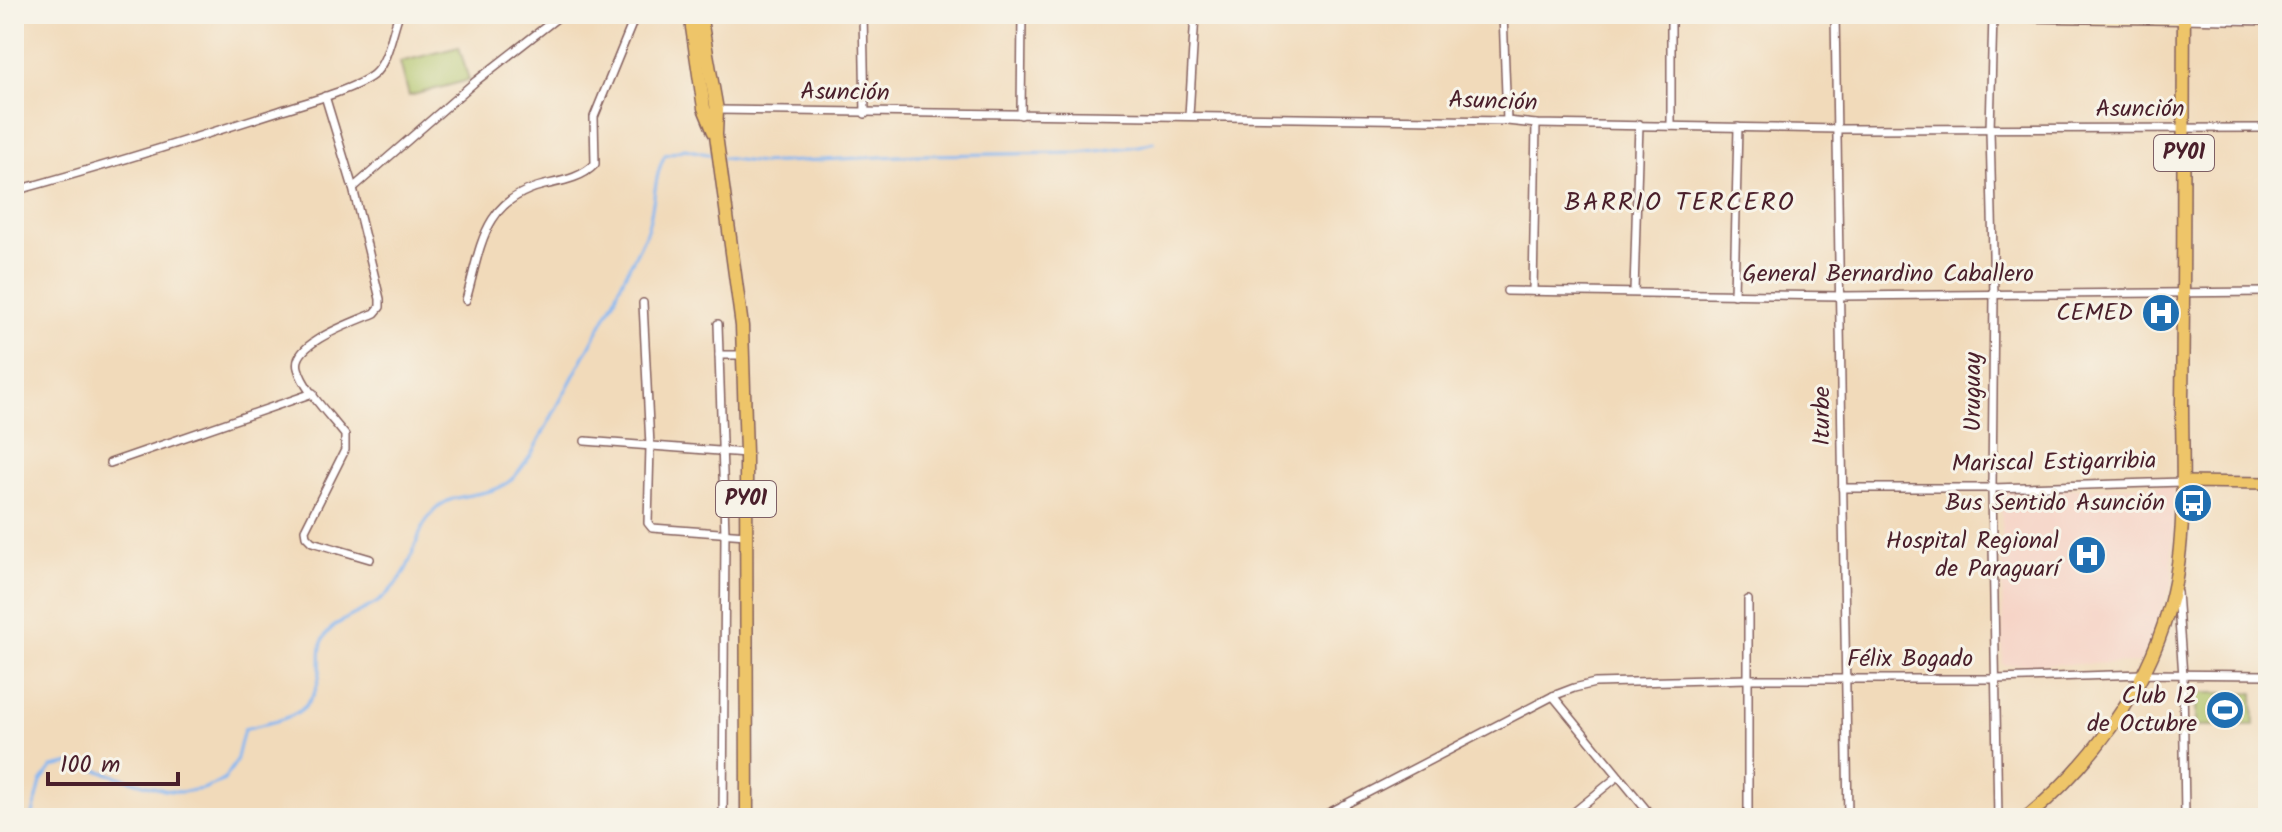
<svg xmlns="http://www.w3.org/2000/svg" width="2282" height="832" font-family="Kalam,sans-serif">
  <style>
    .built { fill: #f6d2c4 }
    .pitch { fill: #afc266; stroke: #7c7048; stroke-width: 2 }
    .lines { fill: none; stroke-linecap: round; stroke-linejoin: round }
    .stream { stroke: #85b7f2; stroke-width: 3 }
    .street-casing { stroke: #84605d; stroke-width: 10 }
    .secondary-casing { stroke: #84605d; stroke-width: 13 }
    .primary-casing { stroke: #84605d; stroke-width: 14 }
    .highway-casing { stroke: #84605d; stroke-width: 15 }
    .street { stroke: #fff; stroke-width: 7 }
    .secondary { stroke: #f8e8c3; stroke-width: 10 }
    .primary { stroke: #eec569; stroke-width: 11 }
    .highway { stroke: #eec569; stroke-width: 12 }
    .labels { text-anchor: middle; dominant-baseline: central; stroke-width: 6; stroke-linejoin: round; paint-order: stroke }
    .shield { fill: #f7f3e8; stroke: #7e5f64; stroke-width: 2 }
    .shield-label { font-size: 22px; font-weight: bold; fill: #4a1f2b }
    .street-label { font-size: 24px; fill: #4a1f2b; stroke: #f7f3e8 }
    .poi-label { font-size: 24px; fill: #4a1f2b; stroke: #f7f3e8; text-anchor: end }
    .neighbourhood-label { font-size: 26px; letter-spacing: 2px; fill: #4a1f2b; stroke: #f7f3e8 }
  </style>
  <rect width="100%" height="100%" fill="#f7f3e8"/>
  <filter id="ink" filterUnits="userSpaceOnUse"><feTurbulence type="fractalNoise" baseFrequency=".0125" numOctaves="2"/><feDisplacementMap in="SourceGraphic" scale="16" xChannelSelector="R" yChannelSelector="G"/><feConvolveMatrix kernelMatrix="1 2 1 2 8 2 1 2 1" color-interpolation-filters="sRGB"/></filter>
  <filter id="wash" filterUnits="userSpaceOnUse"><feTurbulence type="fractalNoise" baseFrequency=".006" numOctaves="4" result="noise"/><feDisplacementMap in="SourceGraphic" scale="32" xChannelSelector="R" yChannelSelector="G"/><feGaussianBlur stdDeviation="1.8" result="paint"/><feColorMatrix in="noise" values="0 0 0 0 0 0 0 0 0 0 0 0 0 0 0 0 0 1.4 0 .05"/><feComposite in="paint" operator="in"/></filter>
  <g filter="url(#wash)">
    <rect width="100%" height="100%" fill="#f1daba"/>
    <path class="built" d="M2173,485L2172,584L2140,663L2003,665L2001,491Z"/>
    <g class="pitch">
      <path d="M459,47L469,80L409,96L400,62Z"/>
      <path d="M2196,693H2253L2254,726H2196Z"/>
    </g>
    <g class="lines">
      <g class="stream">
        <path d="M723,158L761,163L919,155L1080,153L1139,146L1154,142"/>
        <path d="M32,818L41,782L52,767L72,763L164,790L180,792L203,789L224,780L236,762L244,729C281,719 314,719 320,672C321,659 318,648 325,636C334,621 362,612 376,603C383,599 389,592 394,586C417,562 413,533 434,511C451,493 474,497 496,489C512,483 522,468 531,455L615,299C622,276 636,257 645,235C656,209 652,179 665,155L685,149L716,156"/>
      </g>
    </g>
  </g>
  <g filter="url(#ink)">
    <g class="lines">
      <g class="street-casing">
        <g id="street">
          <path d="M863,14L865,114"/>
          <path d="M1503,14L1507,121"/>
          <path d="M1835,14L1848,818"/>
          <path d="M1993,14L1990,130L1994,295L1992,488L1998,818"/>
          <path d="M2184,19L2268,21"/>
          <path d="M325,96L353,188L380,299V307L375,313C357,321 291,343 298,368C303,389 332,418 345,435V450L305,530L306,536L312,542L370,559"/>
          <path d="M717,110L1507,121L1536,124L1838,129L2268,128"/>
          <path d="M1021,115L1022,14"/>
          <path d="M1189,116L1195,14"/>
          <path d="M1671,126V14"/>
          <path d="M353,188L476,81L562,14"/>
          <path d="M14,191C102,167 189,140 276,112C300,104 354,90 373,75C388,63 392,32 399,14"/>
          <path d="M1507,291L1841,296L2268,292"/>
          <path d="M1533,291L1536,124"/>
          <path d="M1634,292L1639,124"/>
          <path d="M1734,295L1738,127"/>
          <path d="M466,300C481,248 482,200 544,185C562,181 582,178 595,164L594,117L636,14"/>
          <path d="M643,303L650,446L648,523L652,528L746,535"/>
          <path d="M718,324L725,533L723,818"/>
          <path d="M719,355H743"/>
          <path d="M585,441L746,453"/>
          <path d="M110,463L313,393"/>
          <path d="M1842,488H1992L2182,482"/>
          <path d="M2177,592L2183,676L2185,818"/>
          <path d="M1553,696L1653,818"/>
          <path d="M1343,805L1354,818"/>
          <path d="M1319,818L1553,696L1574,688L1595,683L1748,679H1996L2142,674L2268,675"/>
          <path d="M1567,818L1617,777"/>
          <path d="M1748,818V600"/>
        </g>
      </g>
      <g class="secondary-casing">
        <path id="secondary" d="M1870,14L2184,19"/>
      </g>
      <g class="primary-casing">
        <path id="primary" d="M2182,482L2268,483"/>
      </g>
      <g class="highway-casing">
        <g id="highway">
          <path d="M690,14L704,108L714,132"/>
          <path d="M700,14L717,110L716,135L742,326L746,453L747,818"/>
          <path d="M2026,818C2090,765 2145,692 2168,611C2188,545 2182,470 2182,401C2184,272 2183,143 2184,14"/>
        </g>
      </g>
      <use href="#street" class="street"/>
      <use href="#secondary" class="secondary"/>
      <use href="#primary" class="primary"/>
      <use href="#highway" class="highway"/>
    </g>
  </g>
  <defs>
    <g id="hospital-disc" transform="scale(2)"><circle r="9.5" fill="#1f6fb2" stroke="#f7f3e8"/><path d="M-5-5h3v3.5h4V-5h3V5h-3V1.5h-4V5h-3Z" fill="#fff"/></g>
    <g id="bus-disc" transform="scale(2)"><circle r="9.5" fill="#1f6fb2" stroke="#f7f3e8"/><path d="M-5-6H5V4H4V6H2V4H-2V6H-4V4H-5ZM-3.5-4V0h7V-4ZM-3.5 1.2v1.5H-2V1.2ZM2 1.2v1.5H3.5V1.2Z" fill="#fff"/></g>
    <g id="stadium-disc" transform="scale(2)"><circle r="9.5" fill="#1f6fb2" stroke="#f7f3e8"/><path d="M0-5a6.5 5 0 1 0 0 10a6.5 5 0 1 0 0-10ZM-3.5-1.8h7v3.6h-7Z" fill="#fff"/></g>
  </defs>
  <g fill-rule="evenodd">
    <use href="#hospital-disc" x="2161" y="313"/>
    <use href="#bus-disc" x="2193" y="503"/>
    <use href="#hospital-disc" x="2087" y="555"/>
    <use href="#stadium-disc" x="2225" y="710"/>
  </g>
  <g class="labels">
    <g class="shield">
      <rect x="2154" y="135" width="60" height="36" rx="6"/>
      <rect x="716" y="481" width="60" height="36" rx="6"/>
    </g>
    <g class="shield-label">
      <text x="2184" y="153">PY01</text>
      <text x="746" y="499">PY01</text>
    </g>
    <g class="street-label">
      <text transform="translate(845 93) rotate(1)">Asunción</text>
      <text transform="translate(1493 102) rotate(2)">Asunción</text>
      <text x="2140" y="109">Asunción</text>
      <text x="1888" y="274">General Bernardino Caballero</text>
      <text transform="translate(1973 392) rotate(-90)">Uruguay</text>
      <text transform="translate(1822 416) rotate(-90)">Iturbe</text>
      <text transform="translate(2054 463) rotate(-1)">Mariscal Estigarribia</text>
      <text x="1910" y="659">Félix Bogado</text>
    </g>
    <g class="poi-label">
      <text x="2133" y="313">CEMED</text>
      <text x="2165" y="503">Bus Sentido Asunción</text>
      <text x="2059" y="541">Hospital Regional<tspan x="2059" dy="28">de Paraguarí</tspan></text>
      <text x="2197" y="696">Club 12<tspan x="2197" dy="28">de Octubre</tspan></text>
    </g>
    <g class="neighbourhood-label">
      <text x="1680" y="203">BARRIO TERCERO</text>
    </g>
  </g>
  <rect width="2282" height="832" fill="none" stroke="#f7f3e8" stroke-width="48"/>
  <path d="M48 772v12h130v-12" fill="none" stroke="#4a1f2b" stroke-width="4"/>
  <text x="60" y="772" font-size="24" fill="#4a1f2b" stroke="#f7f3e8" stroke-width="6" paint-order="stroke">100 m</text>
</svg>
